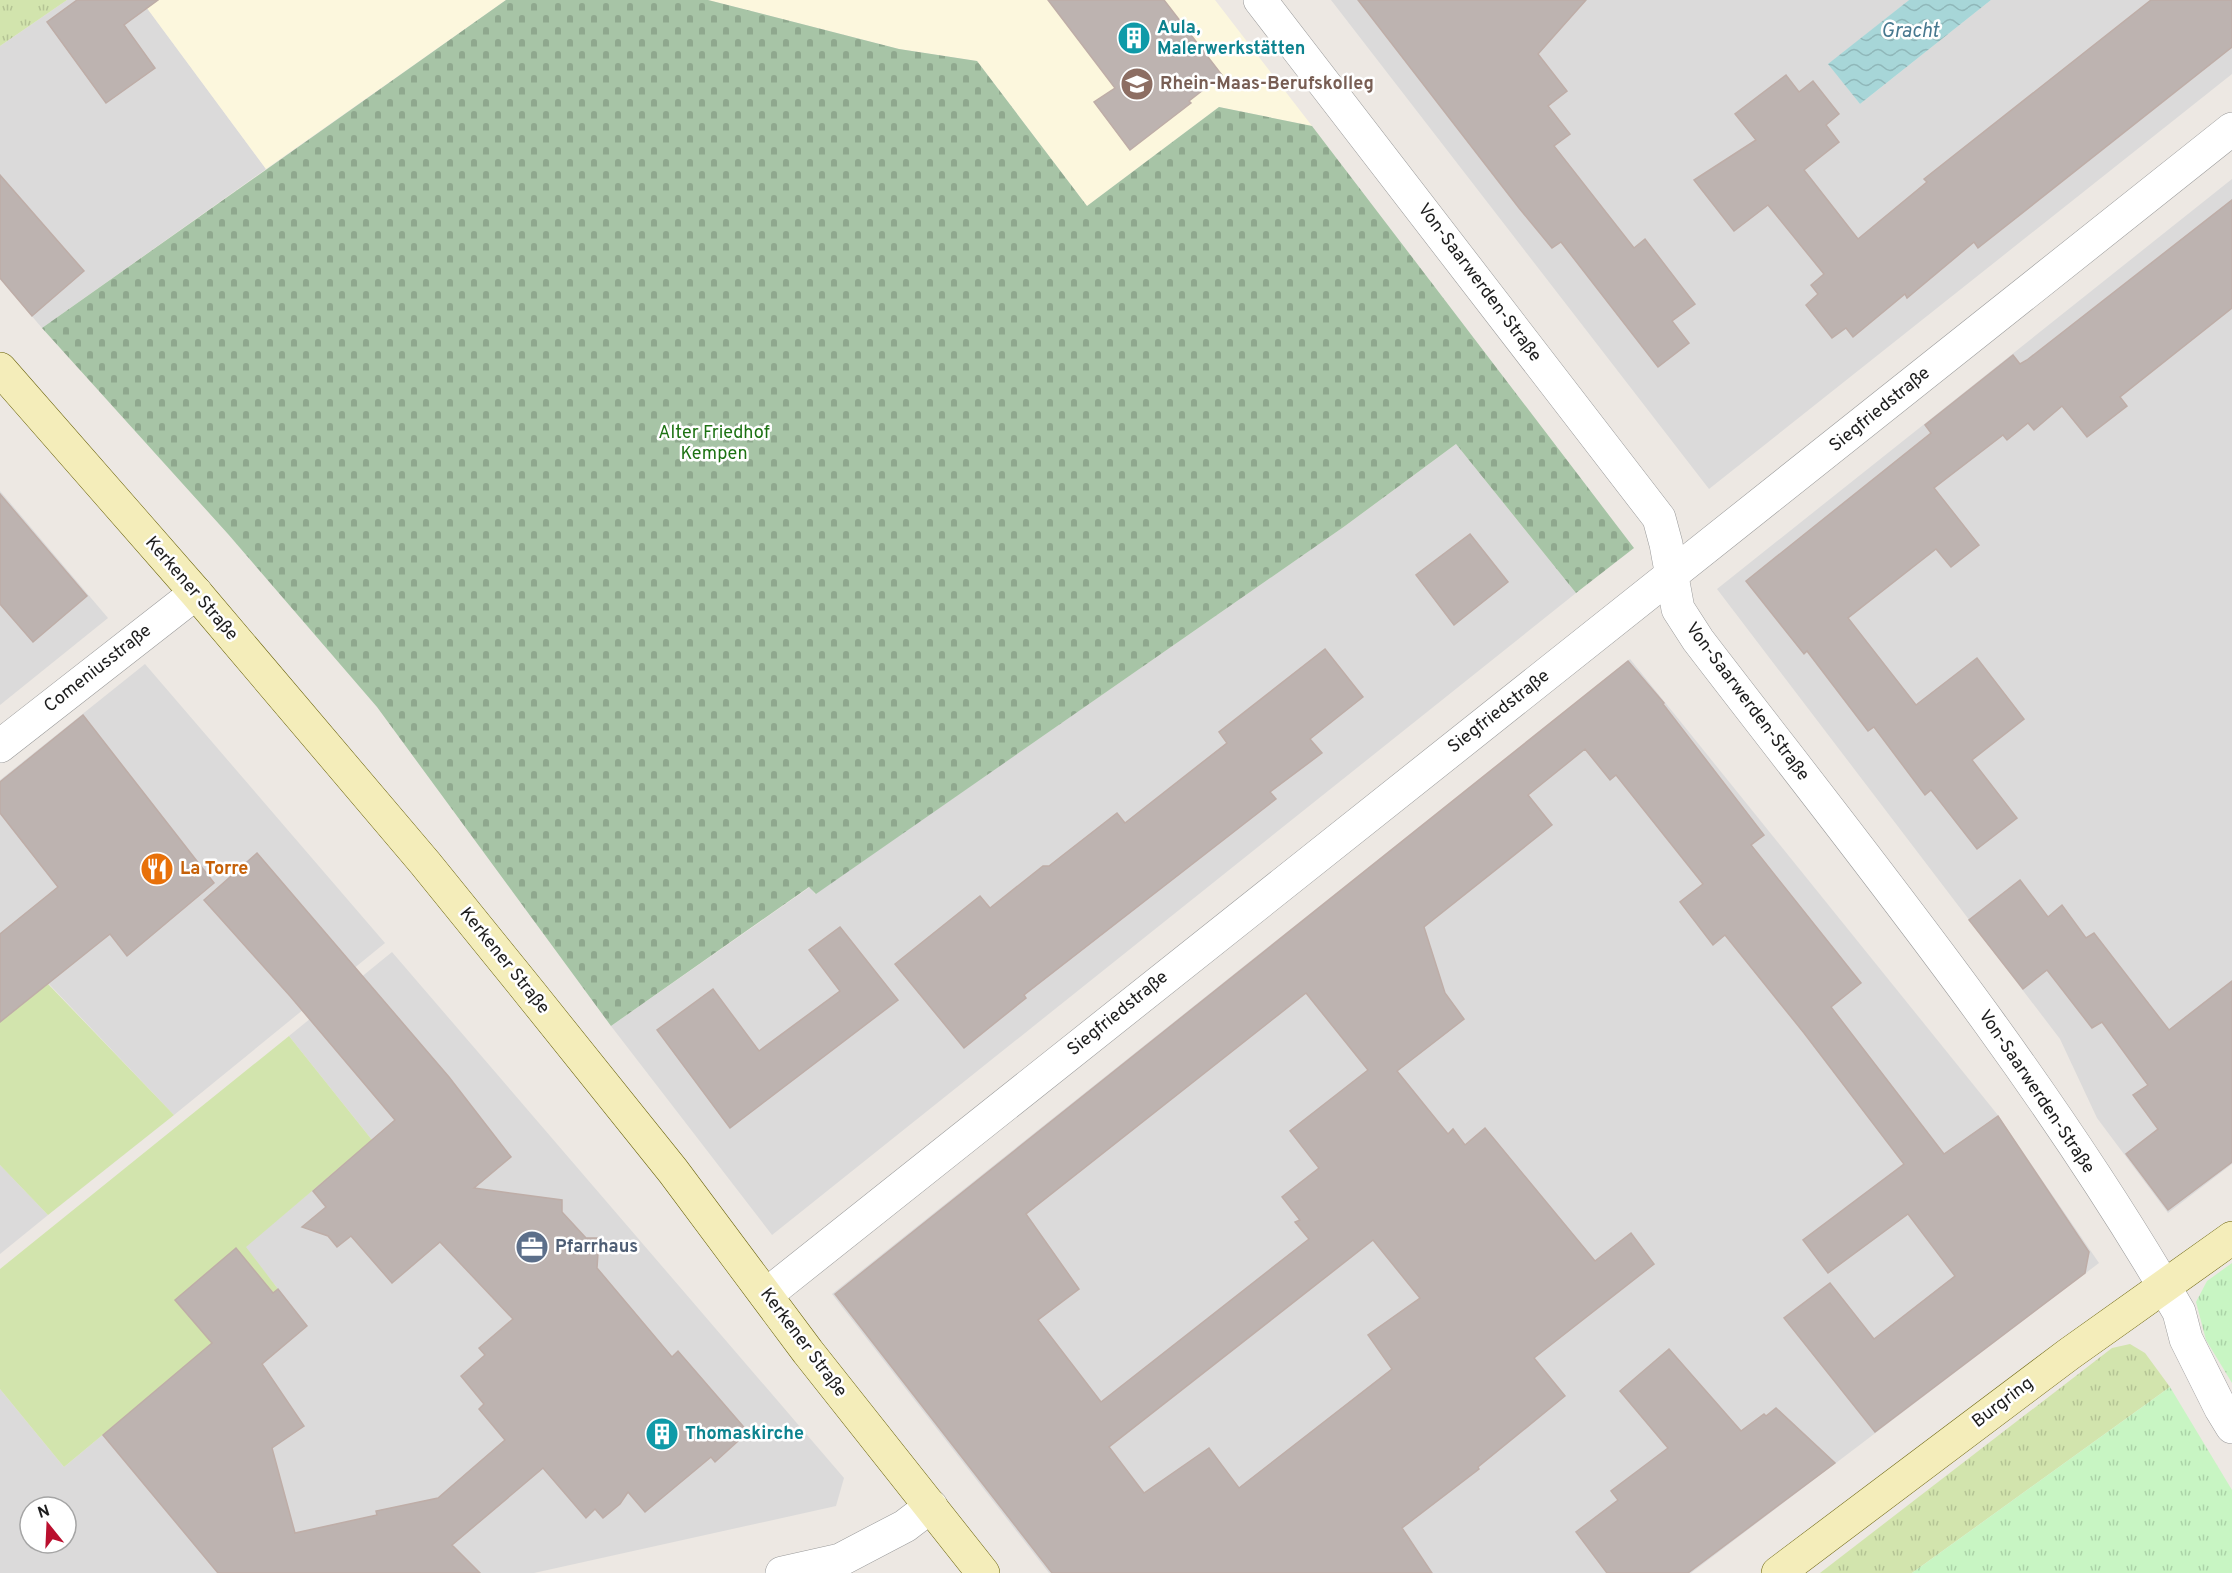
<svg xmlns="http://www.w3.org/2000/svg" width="2232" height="1573" font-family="Overpass,sans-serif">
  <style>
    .residential { fill: #dbdada; fill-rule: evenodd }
    .education { fill: #fcf7dd }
    .grass { fill: url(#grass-tufts) }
    .cemetery { fill: url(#cemetery-stones) }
    .park { fill: url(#park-tufts) }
    .garden { fill: #d2e4ad }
    .water { fill: url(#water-waves) }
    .building { fill: #bdb3b0; stroke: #beada7; stroke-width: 1.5; fill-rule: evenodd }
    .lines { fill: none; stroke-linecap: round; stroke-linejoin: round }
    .minor-casing { stroke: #9a9a9a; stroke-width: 34 }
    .secondary-casing { stroke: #6b640d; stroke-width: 34 }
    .minor { stroke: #fff; stroke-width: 33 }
    .secondary { stroke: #f4edba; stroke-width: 33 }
    .labels { text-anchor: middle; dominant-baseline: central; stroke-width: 5; stroke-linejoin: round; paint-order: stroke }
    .culture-label { font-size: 18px; font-weight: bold; fill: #0d838f; stroke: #fff; text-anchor: start }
    .education-label { font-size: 18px; font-weight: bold; fill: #785e54; stroke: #fff; text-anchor: start }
    .street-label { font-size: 18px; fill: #1d1d1d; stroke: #fff }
    .park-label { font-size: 18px; fill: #1d7213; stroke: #fff }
    .food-label { font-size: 18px; font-weight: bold; fill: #c56008; stroke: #fff; text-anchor: start }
    .service-label { font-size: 18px; font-weight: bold; fill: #4e5e75; stroke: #fff; text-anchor: start }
    .water-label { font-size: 20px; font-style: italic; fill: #47788f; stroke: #fff }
  </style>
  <defs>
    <pattern id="grass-tufts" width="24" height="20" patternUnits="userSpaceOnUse" patternTransform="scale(1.5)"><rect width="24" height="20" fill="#d2e4ad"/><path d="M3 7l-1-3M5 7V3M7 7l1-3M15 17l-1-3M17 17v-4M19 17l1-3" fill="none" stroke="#b4c394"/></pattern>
    <pattern id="cemetery-stones" width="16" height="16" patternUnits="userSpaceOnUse" patternTransform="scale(1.5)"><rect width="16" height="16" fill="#a7c4a6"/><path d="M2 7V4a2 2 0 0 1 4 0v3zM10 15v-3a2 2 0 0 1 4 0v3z" fill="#8fa88e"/></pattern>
    <pattern id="park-tufts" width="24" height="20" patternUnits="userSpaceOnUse" patternTransform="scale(1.5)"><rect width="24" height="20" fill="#c8f5c3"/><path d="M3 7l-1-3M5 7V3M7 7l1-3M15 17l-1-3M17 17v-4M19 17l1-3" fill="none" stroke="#abd2a7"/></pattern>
    <pattern id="water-waves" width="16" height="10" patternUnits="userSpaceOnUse" patternTransform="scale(1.5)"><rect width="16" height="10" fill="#a7d6d8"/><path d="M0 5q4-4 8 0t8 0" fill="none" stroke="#8fb7b9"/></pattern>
  </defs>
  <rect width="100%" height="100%" fill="#ede8e3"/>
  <g class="residential">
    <path d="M67,0H141L266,169L42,328L0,279V46Z"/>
    <path d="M1331,0H1909L1829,64L1860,104L1991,0H2232V74L1709,489Z"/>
    <path d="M2232,179V1164L2168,1213L2097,1118L2060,1039L1717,589Z"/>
    <path d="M1456,444L1576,593L772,1235L611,1026L810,887L815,894L1345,526Z"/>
    <path d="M0,491L108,618L0,705Z"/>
    <path d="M1630,659L1997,1114L2099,1263L1691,1573H1049L832,1294Z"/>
    <path d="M145,664L385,943L174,1115L49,984L0,1022V780Z"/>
    <path d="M392,952L844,1478L836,1506L534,1573H0V1389L64,1467L278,1289L245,1247L372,1140L289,1036ZM30,1507H66V1543H30Z"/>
    <path d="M0,1165L48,1215L0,1254Z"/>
  </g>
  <g class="education">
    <path d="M141,0H506L266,169Z"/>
    <path d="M708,0H1215L1312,126L1219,107L1087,206L977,61L899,49Z"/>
  </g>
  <g class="grass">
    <path d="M0,0H67L0,46Z"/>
    <path d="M2130,1344L2145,1353L2170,1387L1912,1573H1820L2112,1348Z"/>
  </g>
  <path class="cemetery" d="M506,0H708L899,49L977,61L1087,206L1219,107L1312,126L1634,548L1576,593L1456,444L1345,526L816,894L809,887L611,1026L377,707L228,534L42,328Z"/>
  <g class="park">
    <path d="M2232,1263V1383L2206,1340L2196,1302L2207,1281Z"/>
    <path d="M2170,1387L2232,1490V1573H1912Z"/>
  </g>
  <g class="garden">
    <path d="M48,984L174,1115L48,1215L0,1165V1022Z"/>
    <path d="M289,1036L372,1140L246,1247L278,1289L64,1467L0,1389V1269Z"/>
  </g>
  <path class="water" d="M1909,0H1991L1860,104L1828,64Z"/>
  <g class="building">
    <path d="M77,0H158L124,25L155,68L106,103L47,22Z"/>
    <path d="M1048,0H1164L1222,75L1189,101L1191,103L1130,150L1094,102L1115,88Z"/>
    <path d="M1358,0H1586L1538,54L1567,91L1548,106L1570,134L1554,146L1634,248L1645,239L1695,304L1672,321L1689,343L1658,367L1561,242L1552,248L1519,208Z"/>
    <path d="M2151,0H2232V47L1978,248L1974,242L1907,298L1905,294L1853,337L1846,328L1832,338L1806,305L1818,294L1811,285L1824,274L1768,205L1734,231L1694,180L1756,140L1735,114L1786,75L1799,92L1813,81L1839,114L1826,125L1839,142L1804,170L1858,239L1927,182L1924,179Z"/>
    <path d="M0,175L84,271L32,316L0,278Z"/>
    <path d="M2232,200V308L2120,397L2127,406L2087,437L2062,406L2034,430L2028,423L2007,440L2003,435L1934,488L1979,545L1951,567L1936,549L1848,618L1916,705L1977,658L2024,719L1972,760L2017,818L1977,849L1931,790L1925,795L1874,727L1868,731L1807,651L1804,654L1746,581L1931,433L1925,425L2013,355L2020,364L2027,360Z"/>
    <path d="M0,494L87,596L33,642L0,604Z"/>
    <path d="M1470,534L1508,582L1454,625L1416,575Z"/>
    <path d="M1325,649L1363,697L1310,739L1322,753L1270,792L1276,799L1024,995L1026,998L964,1048L895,964L980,896L990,908L1043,866H1049L1117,813L1125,823L1227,743L1219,732Z"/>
    <path d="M1628,661L1664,703L1663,704L1764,835L1751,845L1861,983L1831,1007L1944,1154L1998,1116L2089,1252L2085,1273L1875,1432L1784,1318L1830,1283L1874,1339L1955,1276L1908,1214L1828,1273L1803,1240L1904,1164L1804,1033L1725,935L1713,945L1680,902L1703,884L1616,775L1610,780L1585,749L1528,795L1552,825L1424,927L1445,993L1464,1019L1397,1071L1448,1134L1453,1129L1465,1145L1485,1128L1595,1261L1631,1233L1654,1264L1534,1358L1565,1396L1478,1467L1479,1469L1402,1528L1432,1573H1052L835,1294ZM1306,993L1368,1070L1290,1131L1319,1168L1282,1197L1300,1220L1295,1222L1309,1239L1101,1402L1038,1320L1079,1289L1026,1214ZM1373,1240L1420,1298L1368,1335L1392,1369L1239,1488L1209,1448L1144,1493L1109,1447Z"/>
    <path d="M83,715L214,883L127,956L110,934L0,1022V934L58,887L0,813V782Z"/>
    <path d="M257,853L449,1077L511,1157L474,1188L562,1200V1212L586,1238H599L597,1268L672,1357L678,1351L748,1432L715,1462L711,1457L645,1512L628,1492L620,1504L603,1518L595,1509L586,1518L543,1468L452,1545L480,1573H218L103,1435L212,1343L175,1300L236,1248L273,1293L278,1289L307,1326L262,1364L304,1426L272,1448L295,1533L377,1515L376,1511L438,1498L505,1440L479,1409L484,1404L461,1376L485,1355L479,1348L513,1319L440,1242L392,1283L351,1236L337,1247L328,1236L302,1227L326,1207L313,1191L395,1120L290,996L204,900Z"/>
    <path d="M2020,880L2048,917L2062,905L2086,938L2094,933L2169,1030L2232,981V1162L2168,1210L2126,1154L2158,1129L2133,1095L2148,1085L2102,1022L2092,1028L2047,970L2023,989L1969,920Z"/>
    <path d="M840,927L898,1000L730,1128L657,1030L713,989L759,1051L840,991L809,950Z"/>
    <path d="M1669,1349L1741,1431L1764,1414L1766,1416L1776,1408L1835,1463L1688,1573H1607L1576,1532L1618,1500L1611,1491L1668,1448L1620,1391Z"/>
  </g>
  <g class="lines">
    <g class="minor-casing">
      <g id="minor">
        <path d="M1260,0L1659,518L1666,544L1678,609L1698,640C1865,858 2041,1073 2179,1312L2186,1339L2221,1409L2232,1427"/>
        <path d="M0,746L196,593"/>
        <path d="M766,1295L2232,129"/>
        <path d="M782,1573L840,1560L905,1526L931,1506"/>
      </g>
    </g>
    <g class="secondary-casing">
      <g id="secondary">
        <path d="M0,369L196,593L425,863L531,994L673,1171L808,1352L983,1573"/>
        <path d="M1778,1573L2069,1354L2232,1238"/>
      </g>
    </g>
    <use href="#minor" class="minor"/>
    <use href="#secondary" class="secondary"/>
  </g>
  <defs>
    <g id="building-disc" transform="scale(1.725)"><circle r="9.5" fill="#0f9aa8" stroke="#fff"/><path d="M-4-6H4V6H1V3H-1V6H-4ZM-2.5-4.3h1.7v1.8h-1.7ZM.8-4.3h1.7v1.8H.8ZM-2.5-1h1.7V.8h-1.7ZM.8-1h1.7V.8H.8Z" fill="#fff"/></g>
    <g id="school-disc" transform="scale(1.725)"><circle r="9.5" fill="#8d6e63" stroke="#fff"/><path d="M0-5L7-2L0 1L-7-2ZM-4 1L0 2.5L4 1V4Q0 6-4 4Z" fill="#fff"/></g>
    <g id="restaurant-disc" transform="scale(1.725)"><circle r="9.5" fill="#e8710a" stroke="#fff"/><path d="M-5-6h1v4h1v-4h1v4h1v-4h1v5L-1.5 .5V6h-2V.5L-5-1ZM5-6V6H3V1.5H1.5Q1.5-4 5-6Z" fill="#fff"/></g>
    <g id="office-disc" transform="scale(1.725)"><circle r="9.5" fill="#5c6f8a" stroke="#fff"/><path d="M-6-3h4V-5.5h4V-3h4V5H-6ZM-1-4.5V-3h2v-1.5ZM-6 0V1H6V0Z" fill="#fff"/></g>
  </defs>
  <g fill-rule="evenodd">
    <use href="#building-disc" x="1134" y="38"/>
    <use href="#school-disc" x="1137" y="84"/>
    <use href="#restaurant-disc" x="157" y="869"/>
    <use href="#office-disc" x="532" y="1247"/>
    <use href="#building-disc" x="662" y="1434"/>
  </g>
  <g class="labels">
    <g class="culture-label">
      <text x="1157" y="28">Aula,<tspan x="1157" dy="21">Malerwerkstätten</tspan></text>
      <text x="685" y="1434">Thomaskirche</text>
    </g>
    <g class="education-label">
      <text x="1160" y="84">Rhein-Maas-Berufskolleg</text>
    </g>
    <g class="street-label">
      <text transform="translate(1479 283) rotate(53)">Von-Saarwerden-Straße</text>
      <text transform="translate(1880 410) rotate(-39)">Siegfriedstraße</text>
      <text transform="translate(191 589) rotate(49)">Kerkener Straße</text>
      <text transform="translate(98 669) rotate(-38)">Comeniusstraße</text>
      <text transform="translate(1747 702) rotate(53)">Von-Saarwerden-Straße</text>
      <text transform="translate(1499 712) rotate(-38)">Siegfriedstraße</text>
      <text transform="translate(504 961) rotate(51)">Kerkener Straße</text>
      <text transform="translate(1118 1014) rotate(-39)">Siegfriedstraße</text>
      <text transform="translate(2036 1092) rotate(56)">Von-Saarwerden-Straße</text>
      <text transform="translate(803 1343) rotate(53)">Kerkener Straße</text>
      <text transform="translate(2003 1403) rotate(-37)">Burgring</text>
    </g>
    <g class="park-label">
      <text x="714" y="433">Alter Friedhof<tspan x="714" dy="21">Kempen</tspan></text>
    </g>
    <g class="food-label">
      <text x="180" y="869">La Torre</text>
    </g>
    <g class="service-label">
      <text x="555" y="1247">Pfarrhaus</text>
    </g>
    <g class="water-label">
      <text x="1910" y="32">Gracht</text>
    </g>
  </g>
  <g transform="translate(48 1525) rotate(342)"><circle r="28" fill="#ffffff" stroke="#a5a5a5" stroke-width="1.5"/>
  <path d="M0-4.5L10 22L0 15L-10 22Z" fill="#ba0f2e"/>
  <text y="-9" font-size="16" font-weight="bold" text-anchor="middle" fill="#1d1d1d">N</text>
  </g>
</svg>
